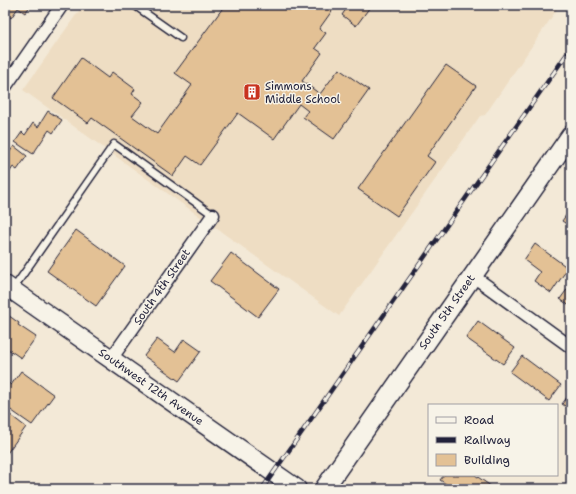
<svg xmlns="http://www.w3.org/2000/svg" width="576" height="494" font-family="'Shantell Sans',sans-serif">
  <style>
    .built { fill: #eeddc3 }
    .building { fill: #e3c195; stroke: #22223b }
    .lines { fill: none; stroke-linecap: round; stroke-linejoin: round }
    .lane-casing { stroke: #22223b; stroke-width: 9 }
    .street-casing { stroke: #22223b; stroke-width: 15 }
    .secondary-casing { stroke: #22223b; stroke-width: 21 }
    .lane { stroke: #f7f3e8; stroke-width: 6 }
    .street { stroke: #f7f3e8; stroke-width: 12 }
    .secondary { stroke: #f7f3e8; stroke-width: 18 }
    .rail-casing { stroke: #22223b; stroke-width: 4.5 }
    .rail { stroke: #f7f3e8; stroke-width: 3; stroke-dasharray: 9; stroke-linecap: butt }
    .labels { text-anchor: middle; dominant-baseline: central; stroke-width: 3; stroke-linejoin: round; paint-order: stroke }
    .poi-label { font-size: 11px; fill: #22223b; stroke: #f7f3e8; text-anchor: start }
    .street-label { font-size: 11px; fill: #22223b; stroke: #f7f3e8 }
  </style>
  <rect width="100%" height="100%" fill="#f3e9d7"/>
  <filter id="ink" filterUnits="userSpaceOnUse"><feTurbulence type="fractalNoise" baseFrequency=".025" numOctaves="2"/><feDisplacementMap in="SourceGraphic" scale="8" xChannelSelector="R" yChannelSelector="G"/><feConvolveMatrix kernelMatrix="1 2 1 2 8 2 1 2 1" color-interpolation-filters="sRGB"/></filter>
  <g filter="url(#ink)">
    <path class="built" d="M83,5H560L485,115L480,116L339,316L23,90Z"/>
    <g class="building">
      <path d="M5,5H31L25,13L18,8L11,18L5,14Z"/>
      <path d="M225,5H330L334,8L319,29L326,33L315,48L322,53L302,81L320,94L339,69L369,90L334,139L303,117L308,111L299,104L274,139L238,113L200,165L187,156L173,176L92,118L88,123L53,98L81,58L108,78L112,72L135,89L132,94L143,102L132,116L157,134L192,85L175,73Z"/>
      <path d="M349,5H367L370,7L356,26L342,15Z"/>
      <path d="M446,65L476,86L427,156L435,162L397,216L358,189Z"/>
      <path d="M48,111L62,120L53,133L49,130L33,154L15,142L22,132L25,135L33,123L38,127Z"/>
      <path d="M14,146L27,156L17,170L13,167L7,176L5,174V158Z"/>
      <path d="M571,208V227L562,221Z"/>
      <path d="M76,230L125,266L96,306L47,271Z"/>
      <path d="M535,244L568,268L551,293L534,281L540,272L524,260Z"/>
      <path d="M231,253L279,289L258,317L210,281Z"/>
      <path d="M571,284V307L560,299Z"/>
      <path d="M5,313L19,323L18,325L36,337L21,358L5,347Z"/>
      <path d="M478,321L515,348L503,364L466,338Z"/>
      <path d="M157,339L175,352L184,339L201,351L179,381L144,356Z"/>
      <path d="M522,356L561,385L549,401L510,372Z"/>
      <path d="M21,371L54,395L32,425L5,406V380L11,385Z"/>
      <path d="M571,392V410L562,404Z"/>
      <path d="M5,411L26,427L5,456Z"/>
      <path d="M444,475H475L495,489H443L446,484L440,480Z"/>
    </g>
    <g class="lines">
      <g class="lane-casing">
        <g id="lane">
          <path d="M134,5L181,38"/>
          <path d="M13,289L114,144L213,215"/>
        </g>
      </g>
      <g class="street-casing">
        <g id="street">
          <path d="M5,87L62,5"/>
          <path d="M473,276L571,347"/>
          <path d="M111,359L213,215"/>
        </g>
      </g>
      <g class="secondary-casing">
        <g id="secondary">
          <path d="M5,285L297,489"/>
          <path d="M324,489L571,135"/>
        </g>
      </g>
      <use href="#lane" class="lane"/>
      <use href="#street" class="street"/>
      <use href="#secondary" class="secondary"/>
      <g class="rail-casing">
        <path id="rail" d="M262,489L571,48"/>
      </g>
      <use href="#rail" class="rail"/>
    </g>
  </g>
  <defs>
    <g id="building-square" transform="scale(0.9)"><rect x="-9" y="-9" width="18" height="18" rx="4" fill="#c8321e" stroke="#f7f3e8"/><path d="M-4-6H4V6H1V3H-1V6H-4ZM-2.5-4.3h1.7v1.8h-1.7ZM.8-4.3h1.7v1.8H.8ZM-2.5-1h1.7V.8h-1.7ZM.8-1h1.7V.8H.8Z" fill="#fff"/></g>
  </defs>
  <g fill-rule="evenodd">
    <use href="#building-square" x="252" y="92"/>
  </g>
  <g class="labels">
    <g class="poi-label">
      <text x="265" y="86">Simmons<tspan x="265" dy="13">Middle School</tspan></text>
    </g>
    <g class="street-label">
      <text transform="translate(162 287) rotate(-55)">South 4th Street</text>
      <text transform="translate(447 312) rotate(-55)">South 5th Street</text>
      <text transform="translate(151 387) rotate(35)">Southwest 12th Avenue</text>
    </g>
  </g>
  <rect width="576" height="494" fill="none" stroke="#f7f3e8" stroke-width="20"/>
  <rect x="10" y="10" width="556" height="474" fill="none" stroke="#22223b" stroke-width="1.5" filter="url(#ink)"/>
  <rect x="428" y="404" width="130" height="72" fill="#f7f3e8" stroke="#a29fa3"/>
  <rect x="436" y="417" width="20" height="6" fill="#f7f3e8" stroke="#a29fa3"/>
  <text x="464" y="424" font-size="12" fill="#22223b">Road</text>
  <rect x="436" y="437" width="20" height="6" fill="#22223b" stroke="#a29fa3"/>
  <text x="464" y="444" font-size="12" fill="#22223b">Railway</text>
  <rect x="436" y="454" width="20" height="12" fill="#e3c195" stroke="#a29fa3"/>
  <text x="464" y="464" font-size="12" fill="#22223b">Building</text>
</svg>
